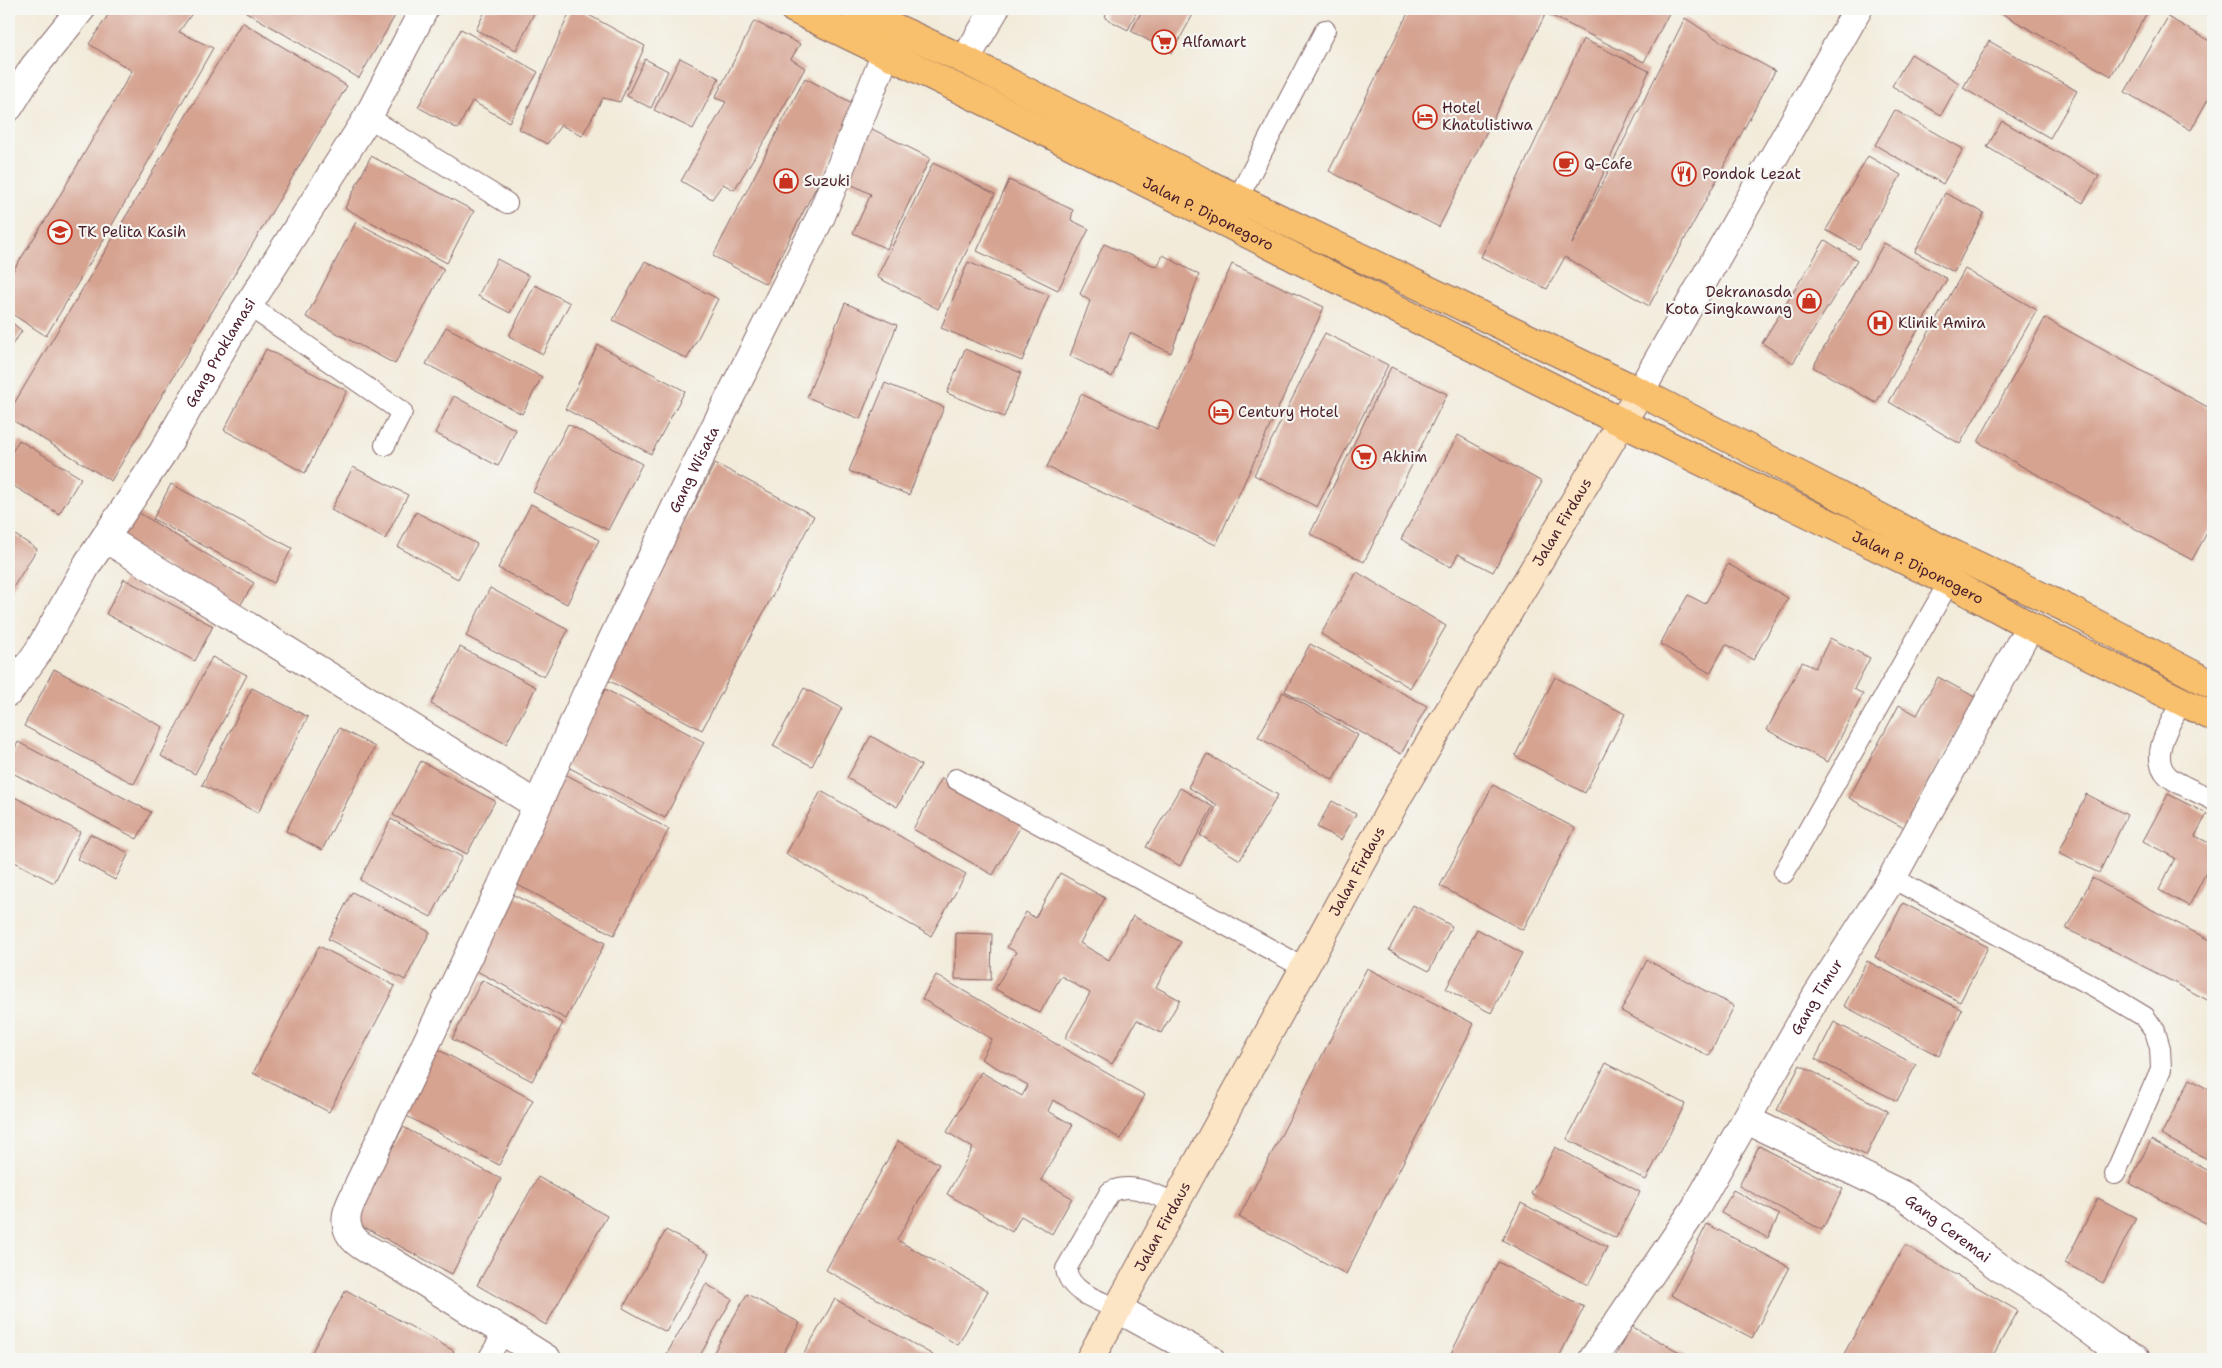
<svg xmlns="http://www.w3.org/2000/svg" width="2222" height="1368" font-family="'Shantell Sans',sans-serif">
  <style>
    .building { fill: #d6a391 }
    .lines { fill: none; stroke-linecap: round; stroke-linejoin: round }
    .lane-casing { stroke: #856668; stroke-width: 22 }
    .street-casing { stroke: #856668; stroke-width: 30 }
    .secondary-casing { stroke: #856668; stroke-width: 30 }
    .primary-casing { stroke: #856668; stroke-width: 30 }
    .lane { stroke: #fff; stroke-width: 20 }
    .street { stroke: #fff; stroke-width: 28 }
    .secondary { stroke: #fce5c4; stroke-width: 28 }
    .primary { stroke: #f8bf6c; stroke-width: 28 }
    .labels { text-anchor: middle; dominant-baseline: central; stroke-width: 4.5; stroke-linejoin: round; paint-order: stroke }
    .poi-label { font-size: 15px; fill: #4a1f2b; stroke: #f6f6f2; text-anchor: start }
    .street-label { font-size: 15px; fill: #4a1f2b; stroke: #f6f6f2 }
  </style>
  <rect width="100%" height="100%" fill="#f6f6f2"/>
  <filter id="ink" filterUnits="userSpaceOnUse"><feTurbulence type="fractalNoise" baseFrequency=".02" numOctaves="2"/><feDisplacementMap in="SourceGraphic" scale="10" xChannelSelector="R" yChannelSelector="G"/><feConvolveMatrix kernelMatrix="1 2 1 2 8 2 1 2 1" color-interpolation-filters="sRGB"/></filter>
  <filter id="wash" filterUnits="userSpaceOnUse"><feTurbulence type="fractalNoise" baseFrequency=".0096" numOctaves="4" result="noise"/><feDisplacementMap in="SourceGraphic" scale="20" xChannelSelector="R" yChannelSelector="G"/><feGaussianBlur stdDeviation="1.12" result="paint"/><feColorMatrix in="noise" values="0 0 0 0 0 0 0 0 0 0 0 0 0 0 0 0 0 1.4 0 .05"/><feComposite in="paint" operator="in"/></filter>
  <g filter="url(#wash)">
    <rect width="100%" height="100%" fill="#f2ebda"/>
    <g id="blocks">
      <g class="building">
        <path d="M112,9H195L179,32L213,48L100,246L46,336L9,312V277L48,216L132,71L89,44Z"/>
        <path d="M248,9H399L359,78L246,12Z"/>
        <path d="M486,9H536L516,50L476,30Z"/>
        <path d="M571,9H578L645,46L620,102L603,98L582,136L561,125L547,144L519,129Z"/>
        <path d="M1095,9H1138L1128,30L1105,18L1106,14Z"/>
        <path d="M1143,9H1196L1172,53L1131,31Z"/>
        <path d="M1410,9H1671L1644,62L1546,13L1439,227L1329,171Z"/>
        <path d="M1994,9H2149L2111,76Z"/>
        <path d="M2204,9H2213V18L2202,12Z"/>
        <path d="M2168,17L2213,43V90L2191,130L2125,92Z"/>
        <path d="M1685,18L1720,41L1775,71L1649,306L1565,257L1547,289L1481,257L1583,39L1649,71L1572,244Z"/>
        <path d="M754,21L800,44L791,59L805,68L768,135L734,190L723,184L712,199L681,181L726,102L715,98Z"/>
        <path d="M242,22L347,86L111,481L9,418V412Z"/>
        <path d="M461,29L538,72L509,122L472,101L458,129L418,107Z"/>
        <path d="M1989,41L2077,91L2050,138L1963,88Z"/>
        <path d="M1911,54L1959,83L1941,115L1892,86Z"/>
        <path d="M680,58L719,78L693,129L654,110Z"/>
        <path d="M645,59L668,71L651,108L627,96Z"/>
        <path d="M805,78L858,106L766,284L713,256Z"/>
        <path d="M1895,110L1963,149L1943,184L1875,145Z"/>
        <path d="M2002,121L2099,176L2083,203L1987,147Z"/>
        <path d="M872,129L930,158L887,249L853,233L871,194L846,182Z"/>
        <path d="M371,156L474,211L447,263L345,208Z"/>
        <path d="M1868,156L1901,175L1859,249L1826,230Z"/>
        <path d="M933,163L995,194L938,309L877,277Z"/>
        <path d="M1009,180L1073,210L1071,220L1089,229L1058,290L977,251Z"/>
        <path d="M1945,193L1984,213L1954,272L1915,252Z"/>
        <path d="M356,222L444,269L395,364L306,317Z"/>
        <path d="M1825,240L1857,260L1793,363L1762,343Z"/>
        <path d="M1884,243L1947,279L1876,403L1813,367Z"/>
        <path d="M1104,244L1157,267L1163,255L1199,275L1171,353L1130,333L1112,377L1070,356L1090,301L1080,294Z"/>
        <path d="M497,259L529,276L510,313L478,296Z"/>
        <path d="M645,261L718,299L687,359L613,320Z"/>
        <path d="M968,262L1049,295L1022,361L941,328Z"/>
        <path d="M1232,264L1324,307L1216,545L1047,467L1081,394L1157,429Z"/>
        <path d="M1965,269L2037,310L1960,444L1889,402Z"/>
        <path d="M535,285L570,303L543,354L509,336Z"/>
        <path d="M845,303L897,325L860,419L807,397Z"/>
        <path d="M2045,318L2213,410V522L2192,560L1978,442Z"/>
        <path d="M9,320L22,331L9,349Z"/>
        <path d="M446,327L542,377L522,414L426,364Z"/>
        <path d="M1325,333L1388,365L1317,507L1254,475Z"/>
        <path d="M598,345L685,391L651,454L565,409Z"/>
        <path d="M266,349L347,391L305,473L224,430Z"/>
        <path d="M965,349L1021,373L1004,417L947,393Z"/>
        <path d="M1391,367L1447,394L1364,562L1310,534Z"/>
        <path d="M885,383L944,407L909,495L849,471Z"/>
        <path d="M454,396L516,430L498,466L435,433Z"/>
        <path d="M568,424L642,464L608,530L533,492Z"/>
        <path d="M1458,435L1542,482L1493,572L1458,554L1451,567L1401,539Z"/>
        <path d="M19,440L81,478L59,514L9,483V457Z"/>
        <path d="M715,463L814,516L702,730L604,678Z"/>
        <path d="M353,467L408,495L385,539L331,510Z"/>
        <path d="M171,484L292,548L274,583L153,519Z"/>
        <path d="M531,504L599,540L567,604L498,568Z"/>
        <path d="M136,511L254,583L238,609L120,538Z"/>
        <path d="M416,512L477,544L458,579L398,547Z"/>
        <path d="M9,531L37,549L9,594Z"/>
        <path d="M1728,564L1788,598L1753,660L1726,644L1710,673L1660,644L1688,595L1705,604Z"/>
        <path d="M1357,572L1446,626L1410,688L1321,634Z"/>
        <path d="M124,579L213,626L195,661L106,614Z"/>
        <path d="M490,588L568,630L544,677L466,636Z"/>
        <path d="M1830,638L1870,658L1854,689L1863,694L1828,762L1767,730L1802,662L1815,668Z"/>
        <path d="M1310,644L1427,706L1401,754L1285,691Z"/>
        <path d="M460,647L536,687L506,744L431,704Z"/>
        <path d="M212,657L247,675L195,774L161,756Z"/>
        <path d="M54,669L163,727L134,784L24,726Z"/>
        <path d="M1555,677L1625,714L1585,793L1515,756Z"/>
        <path d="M1938,677L1975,697L1904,828L1849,798L1899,705L1917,715Z"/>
        <path d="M252,688L308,717L258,813L202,785Z"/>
        <path d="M804,688L842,708L812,766L773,746Z"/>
        <path d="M605,689L704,742L665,818L566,766Z"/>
        <path d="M1283,692L1358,735L1333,780L1258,737Z"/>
        <path d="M339,728L375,747L322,850L286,831Z"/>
        <path d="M871,736L921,765L897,807L847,778Z"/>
        <path d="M18,742L151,812L137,839L9,771V761Z"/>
        <path d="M1207,754L1278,795L1240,860L1200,835L1217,805L1188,787Z"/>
        <path d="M421,761L495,801L467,854L393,815Z"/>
        <path d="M565,774L669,829L614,935L510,881Z"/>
        <path d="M942,778L1022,824L993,875L913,829Z"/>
        <path d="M1493,785L1575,828L1523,930L1440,886Z"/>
        <path d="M1180,788L1213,807L1180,866L1146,847Z"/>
        <path d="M821,791L966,874L931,936L786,854Z"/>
        <path d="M9,794L80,832L54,883L9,859Z"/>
        <path d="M2086,794L2127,815L2099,873L2059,853Z"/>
        <path d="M2168,794L2207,814L2195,836L2213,845V859L2189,906L2159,890L2175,858L2143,841Z"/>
        <path d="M1332,801L1356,814L1341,840L1317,827Z"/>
        <path d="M391,819L462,857L431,917L360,880Z"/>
        <path d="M90,834L129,853L115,880L77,859Z"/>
        <path d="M1060,873L1105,898L1080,943L1109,960L1133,916L1181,942L1156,987L1180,1000L1161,1033L1137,1020L1112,1064L1065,1038L1090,993L1061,976L1040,1013L995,989L1016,952L1007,947L1026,912L1035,918Z"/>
        <path d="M2092,878L2213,942V1003L2118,953L2066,929Z"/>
        <path d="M352,892L430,932L405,980L328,939Z"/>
        <path d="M512,894L605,943L566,1019L473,969Z"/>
        <path d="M1903,903L1988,947L1960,1002L1875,957Z"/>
        <path d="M1413,905L1452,926L1429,971L1389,950Z"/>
        <path d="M1477,929L1522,953L1491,1013L1446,989Z"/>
        <path d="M956,933L992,934L991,980L955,979Z"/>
        <path d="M319,946L395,986L329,1112L253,1073Z"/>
        <path d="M1647,960L1734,1006L1709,1056L1621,1011Z"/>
        <path d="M1867,961L1962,1010L1939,1056L1844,1006Z"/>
        <path d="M1367,968L1474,1024L1346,1274L1239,1217Z"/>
        <path d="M936,975L1145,1095L1121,1139L1053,1100L1048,1111L1073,1125L1041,1180L1072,1198L1052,1234L1021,1216L1012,1232L947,1194L973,1148L947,1132L981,1072L1022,1096L1028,1085L981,1059L992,1039L922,999Z"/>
        <path d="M482,980L563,1023L532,1081L452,1039Z"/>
        <path d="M1834,1022L1916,1065L1897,1101L1815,1059Z"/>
        <path d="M435,1048L533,1100L499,1165L401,1113Z"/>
        <path d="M1606,1063L1685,1104L1646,1180L1567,1139Z"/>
        <path d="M1800,1065L1888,1111L1866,1156L1777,1110Z"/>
        <path d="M2190,1079L2213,1092V1162L2161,1135Z"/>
        <path d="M403,1127L501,1179L452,1274L354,1222Z"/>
        <path d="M2151,1140L2213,1173V1227L2129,1183Z"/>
        <path d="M898,1141L939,1164L897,1240L988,1291L958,1345L826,1270Z"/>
        <path d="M1759,1146L1843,1189L1822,1230L1739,1186Z"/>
        <path d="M1555,1147L1640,1192L1616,1238L1531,1194Z"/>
        <path d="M538,1177L607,1216L546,1325L477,1285Z"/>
        <path d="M1733,1190L1779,1215L1768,1238L1721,1213Z"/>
        <path d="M2098,1198L2136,1218L2103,1283L2065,1263Z"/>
        <path d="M1521,1203L1607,1247L1588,1285L1502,1240Z"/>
        <path d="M1707,1224L1789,1267L1752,1338L1671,1295Z"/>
        <path d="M666,1230L709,1254L666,1332L623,1308Z"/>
        <path d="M1905,1245L2018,1311L1991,1359H1841Z"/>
        <path d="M1498,1262L1584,1307L1558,1359H1448Z"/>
        <path d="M706,1284L732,1299L698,1359H664Z"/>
        <path d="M346,1290L454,1351L449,1359H308Z"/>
        <path d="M747,1294L800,1323L780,1359H710Z"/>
        <path d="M835,1299L933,1355L930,1359H801Z"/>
        <path d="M1631,1326L1685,1355L1683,1359H1614Z"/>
      </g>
    </g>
  </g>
  <g filter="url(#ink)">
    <use href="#blocks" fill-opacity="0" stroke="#856668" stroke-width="1"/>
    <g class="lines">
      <g class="lane-casing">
        <g id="lane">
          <path d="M368,117L507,203"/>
          <path d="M1238,198L1325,30"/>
          <path d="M248,305L402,412L385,445"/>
          <path d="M2182,701C2172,721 2147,756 2168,776C2176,784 2203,794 2213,800"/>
          <path d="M956,779L1305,968"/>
          <path d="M1784,873L1949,582"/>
          <path d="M1892,878L2097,988L2145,1017L2155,1031L2160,1048L2161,1069L2115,1174"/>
          <path d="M1118,1309C1098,1300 1070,1293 1066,1269L1110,1192C1132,1181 1154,1195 1176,1203"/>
          <path d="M488,1359L504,1332"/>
        </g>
      </g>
      <g class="street-casing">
        <g id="street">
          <path d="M965,60L995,9"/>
          <path d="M9,107L34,67L81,9"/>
          <path d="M1640,392L1858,9"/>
          <path d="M105,538L537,805"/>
          <path id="s1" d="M9,692L38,652L88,563L163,452L232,331L368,117L424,9"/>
          <path id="s2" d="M1747,1120L1903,1195L1999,1267L2036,1290L2110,1345L2136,1359"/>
          <path d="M1118,1309L1210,1359"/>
          <path id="s3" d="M547,1359L389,1260C370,1251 342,1241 347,1214C349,1204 356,1194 359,1184L501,887L586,695L693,471L821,216L886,53"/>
          <path id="s4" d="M1593,1359L1696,1207L1817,995L1892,878L2030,626"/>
        </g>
      </g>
      <g class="secondary-casing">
        <g id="secondary">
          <path id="s5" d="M1090,1359L1400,793L1640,392"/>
        </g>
      </g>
      <g class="primary-casing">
        <g id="primary">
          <path id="s6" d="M794,9L986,102L1621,422L1949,582L2030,626L2213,717"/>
          <path d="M854,9L965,60L1206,183L1640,392L1918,537L2068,609L2213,685"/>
        </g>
      </g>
      <use href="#lane" class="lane"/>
      <use href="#street" class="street"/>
      <use href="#secondary" class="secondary"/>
      <use href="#primary" class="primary"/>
    </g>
  </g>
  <defs>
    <g id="supermarket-ring" transform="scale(1.25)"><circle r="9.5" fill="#f6f6f2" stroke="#c8321e" stroke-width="1.5"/><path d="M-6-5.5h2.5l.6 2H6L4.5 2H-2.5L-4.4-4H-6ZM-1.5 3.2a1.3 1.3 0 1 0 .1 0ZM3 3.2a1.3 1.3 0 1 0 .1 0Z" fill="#c8321e"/></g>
    <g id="hotel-ring" transform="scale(1.25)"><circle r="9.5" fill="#f6f6f2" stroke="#c8321e" stroke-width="1.5"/><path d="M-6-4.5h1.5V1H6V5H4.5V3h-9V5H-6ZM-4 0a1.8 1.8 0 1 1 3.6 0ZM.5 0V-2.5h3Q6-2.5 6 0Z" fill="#c8321e"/></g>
    <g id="cafe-ring" transform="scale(1.25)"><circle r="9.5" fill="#f6f6f2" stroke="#c8321e" stroke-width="1.5"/><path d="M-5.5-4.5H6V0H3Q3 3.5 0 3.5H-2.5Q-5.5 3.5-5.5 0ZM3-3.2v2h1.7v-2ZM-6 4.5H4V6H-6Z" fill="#c8321e"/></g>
    <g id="restaurant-ring" transform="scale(1.25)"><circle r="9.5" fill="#f6f6f2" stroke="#c8321e" stroke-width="1.5"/><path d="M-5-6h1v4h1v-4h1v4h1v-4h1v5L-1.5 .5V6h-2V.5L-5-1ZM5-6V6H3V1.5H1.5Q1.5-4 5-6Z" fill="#c8321e"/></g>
    <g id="shop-ring" transform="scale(1.25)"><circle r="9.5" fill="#f6f6f2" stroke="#c8321e" stroke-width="1.5"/><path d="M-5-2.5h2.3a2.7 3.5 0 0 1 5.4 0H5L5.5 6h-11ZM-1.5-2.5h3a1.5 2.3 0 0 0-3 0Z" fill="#c8321e"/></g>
    <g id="school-ring" transform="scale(1.25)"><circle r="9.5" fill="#f6f6f2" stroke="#c8321e" stroke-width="1.5"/><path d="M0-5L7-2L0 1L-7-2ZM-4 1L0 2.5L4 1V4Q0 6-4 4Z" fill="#c8321e"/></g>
    <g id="hospital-ring" transform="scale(1.25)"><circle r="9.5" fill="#f6f6f2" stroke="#c8321e" stroke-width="1.5"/><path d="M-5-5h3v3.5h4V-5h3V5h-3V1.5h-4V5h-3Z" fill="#c8321e"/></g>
  </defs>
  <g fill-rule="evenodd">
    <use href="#supermarket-ring" x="1164" y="42"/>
    <use href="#hotel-ring" x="1425" y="117"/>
    <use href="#cafe-ring" x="1566" y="164"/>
    <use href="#restaurant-ring" x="1684" y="174"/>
    <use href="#shop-ring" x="786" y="181"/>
    <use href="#school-ring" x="60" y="232"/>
    <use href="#shop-ring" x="1809" y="301"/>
    <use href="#hospital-ring" x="1880" y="323"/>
    <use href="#hotel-ring" x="1221" y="412"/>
    <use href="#supermarket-ring" x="1364" y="457"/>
  </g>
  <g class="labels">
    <g class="poi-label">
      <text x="1182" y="42">Alfamart</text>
      <text x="1442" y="108">Hotel<tspan x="1442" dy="17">Khatulistiwa</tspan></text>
      <text x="1584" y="164">Q-Cafe</text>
      <text x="1702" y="174">Pondok Lezat</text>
      <text x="804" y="181">Suzuki</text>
      <text x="78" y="232">TK Pelita Kasih</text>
      <text x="1792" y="292" text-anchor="end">Dekranasda<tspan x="1792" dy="17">Kota Singkawang</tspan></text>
      <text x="1898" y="323">Klinik Amira</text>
      <text x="1238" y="412">Century Hotel</text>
      <text x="1382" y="457">Akhim</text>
    </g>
    <g class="street-label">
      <text stroke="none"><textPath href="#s6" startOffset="462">Jalan P. Diponegoro</textPath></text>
      <text stroke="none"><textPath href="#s1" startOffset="400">Gang Proklamasi</textPath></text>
      <text stroke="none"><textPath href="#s3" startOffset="1076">Gang Wisata</textPath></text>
      <text stroke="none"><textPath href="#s5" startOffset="961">Jalan Firdaus</textPath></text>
      <text stroke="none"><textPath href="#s6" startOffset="1255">Jalan P. Diponogero</textPath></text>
      <text stroke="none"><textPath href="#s5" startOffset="556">Jalan Firdaus</textPath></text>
      <text stroke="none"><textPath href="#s4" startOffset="426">Gang Timur</textPath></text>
      <text stroke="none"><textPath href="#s5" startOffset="151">Jalan Firdaus</textPath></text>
      <text stroke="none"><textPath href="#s2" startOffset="229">Gang Ceremai</textPath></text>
    </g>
  </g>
  <rect width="2222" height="1368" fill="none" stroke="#f6f6f2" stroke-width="30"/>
</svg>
